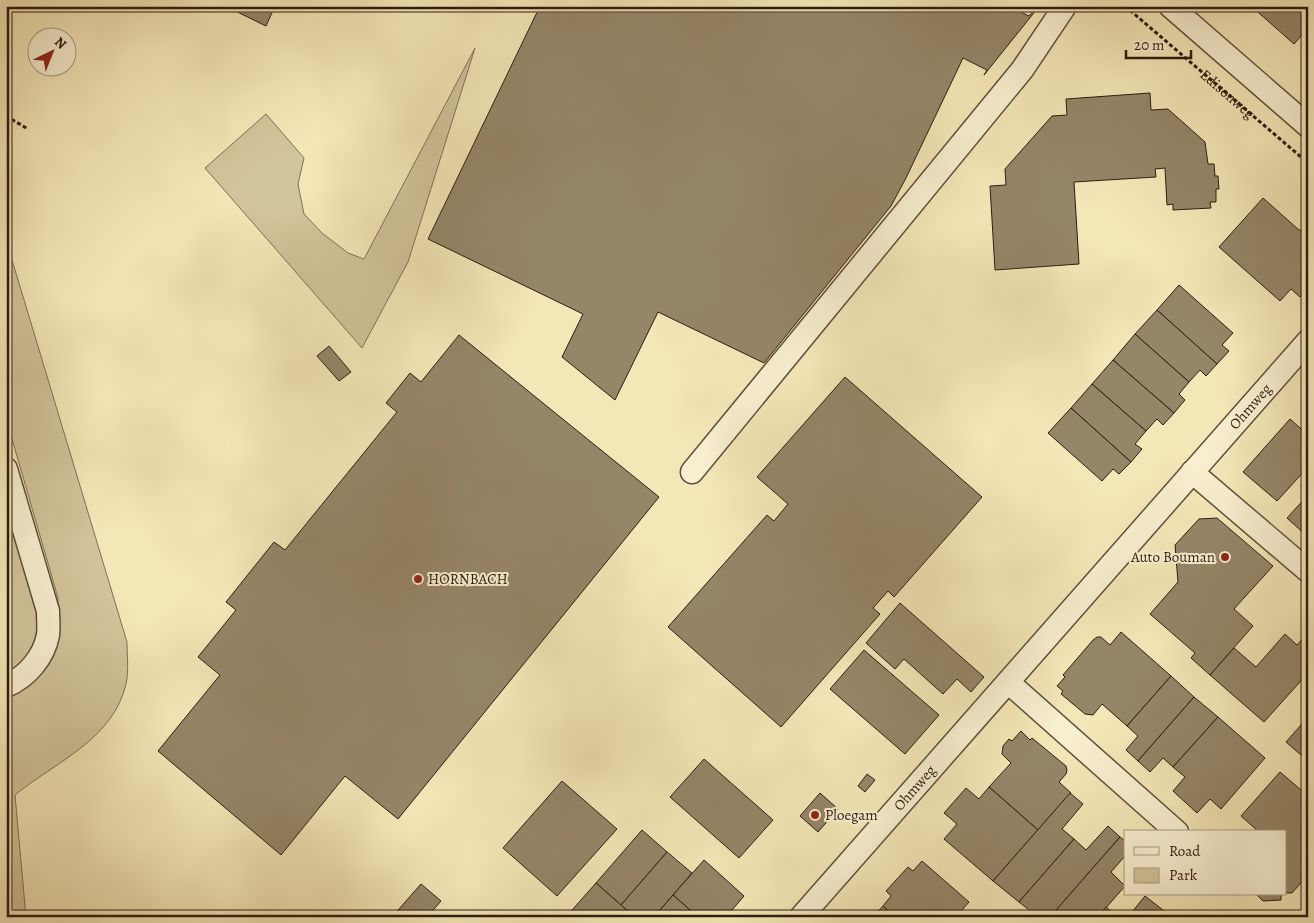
<svg xmlns="http://www.w3.org/2000/svg" width="1314" height="923" font-family="Alegreya,serif">
  <style>
    .green { fill: #d2c49b; stroke: #807057 }
    .building { fill: #958668; stroke: #2e1c13 }
    .lines { fill: none; stroke-linecap: round; stroke-linejoin: round }
    .minor-casing { stroke: #604f3c; stroke-width: 25 }
    .path { stroke: #2e1c13; stroke-width: 3; stroke-dasharray: 4 2.5; stroke-linecap: butt }
    .minor { stroke: #f8efd0; stroke-width: 22 }
    .poi-dot { fill: #8f2418; stroke: #f8efd0; stroke-width: 2 }
    .labels { text-anchor: middle; dominant-baseline: central; stroke-width: 4; stroke-linejoin: round; paint-order: stroke }
    .street-label { font-size: 15px; fill: #2e1c13; stroke: #f8efd0 }
    .poi-label { font-size: 15px; fill: #2e1c13; stroke: #f8efd0; text-anchor: start }
  </style>
  <rect width="100%" height="100%" fill="#f4e7b7"/>
  <filter id="stains"><feTurbulence type="fractalNoise" baseFrequency=".004" numOctaves="4"/><feColorMatrix values="0 0 0 0 .2 0 0 0 0 .09 0 0 0 0 .02 0 0 0 .5 -.17"/></filter>
  <radialGradient id="worn" r=".72"><stop offset=".6" stop-color="#630" stop-opacity="0"/><stop offset="1" stop-color="#630" stop-opacity=".3"/></radialGradient>
  <g class="green">
    <path d="M475,48L408,262L362,348L205,168L266,114L304,158L298,184L304,214L322,233L348,253L364,259Z"/>
    <path d="M6,240L127,642C127,655 129,671 126,684C113,740 55,762 15,795L26,917H6V690L59,633L58,598L6,418Z"/>
    <path d="M6,490L41,618C38,641 30,663 6,671Z"/>
  </g>
  <g class="building">
    <path d="M225,6H275L266,26Z"/>
    <path d="M540,6H1009L1029,16L1035,9L1031,6L1037,9L984,75L987,70L963,58L906,178L891,206L764,363L658,312L615,400L562,357L583,314L428,239Z"/>
    <path d="M1251,6H1308V28L1294,44Z"/>
    <path d="M1150,93L1151,110L1168,109L1205,142L1208,164H1214L1215,176H1218L1219,189H1216V202H1210L1211,208L1173,210V204L1167,205L1165,168L1155,169L1156,177L1074,182L1079,264L995,270L990,186L1006,185L1005,169L1052,116L1067,115L1066,99Z"/>
    <path d="M1263,198L1299,230H1303V234L1308,238V289L1300,297L1291,289L1280,301L1219,247Z"/>
    <path d="M1179,285L1233,333L1222,345L1229,351L1217,364L1157,310Z"/>
    <path d="M1157,310L1217,364L1206,376L1200,370L1189,382L1135,334Z"/>
    <path d="M1135,334L1189,382L1179,394L1185,400L1174,413L1113,360Z"/>
    <path d="M459,335L659,497L398,819L345,776L281,855L158,751L220,675L198,657L236,610L226,602L274,542L285,550L397,412L386,403L410,373L421,382Z"/>
    <path d="M329,346L351,372L339,381L317,356Z"/>
    <path d="M1113,360L1174,413L1163,425L1157,419L1146,431L1092,384Z"/>
    <path d="M845,377L982,497L894,597L888,591L873,608L880,614L781,727L668,627L767,515L774,521L788,504L757,477Z"/>
    <path d="M1092,384L1146,431L1135,444L1142,449L1131,462L1071,408Z"/>
    <path d="M1071,408L1131,462L1119,474L1113,469L1102,481L1048,433Z"/>
    <path d="M1290,419L1308,435V467L1277,501L1243,472Z"/>
    <path d="M1308,495V537L1287,518Z"/>
    <path d="M1217,518L1273,566L1234,609L1253,626L1210,675L1191,658L1195,653L1150,614L1178,582L1175,545L1199,519Z"/>
    <path d="M900,603L984,677L971,692L957,679L943,694L904,659L895,669L866,643Z"/>
    <path d="M1121,632L1171,676L1127,726L1102,704L1093,715L1085,714L1061,694L1063,691L1057,686L1065,677L1063,675L1093,640L1097,637H1101L1110,645Z"/>
    <path d="M1308,633V673L1264,722L1210,675L1234,648L1256,667L1285,634L1297,645Z"/>
    <path d="M864,650L939,715L905,754L830,689Z"/>
    <path d="M1171,676L1194,697L1138,761L1126,750L1138,736L1127,726Z"/>
    <path d="M1194,697L1218,717L1173,767L1163,758L1150,772L1138,761Z"/>
    <path d="M1218,717L1265,758L1221,809L1210,799L1197,813L1173,791L1185,777L1173,767Z"/>
    <path d="M1308,717V761L1286,742Z"/>
    <path d="M1021,731L1030,740L1032,738L1066,766L1067,770L1066,774L1059,782L1071,793L1038,830L989,787L1011,763L1002,754L1003,746L1009,739L1012,741Z"/>
    <path d="M704,759L773,820L739,858L670,797Z"/>
    <path d="M1280,772L1308,796V869L1306,871L1308,875L1292,893H1285V832H1259L1241,816Z"/>
    <path d="M867,774L875,780L865,792L858,786Z"/>
    <path d="M562,781L617,829L557,896L503,848Z"/>
    <path d="M989,787L1038,830L993,881L944,839L957,824L944,813L966,788L979,799Z"/>
    <path d="M820,793L838,809L818,832L800,816Z"/>
    <path d="M1070,793L1083,804L1062,829L1074,839L1019,902L993,881Z"/>
    <path d="M1108,826L1120,837L1050,917H1038L1019,902L1074,839L1086,850Z"/>
    <path d="M642,830L667,852L621,905L596,883Z"/>
    <path d="M1120,837L1125,841V856L1111,872L1125,886L1098,917H1050Z"/>
    <path d="M667,852L692,873L654,917H634L621,905Z"/>
    <path d="M704,860L744,896L726,917H698L673,895Z"/>
    <path d="M922,861L969,902L956,917H895L883,906L891,896L886,891L908,867L913,871Z"/>
    <path d="M596,883L621,905L634,917H566Z"/>
    <path d="M421,884L441,901L427,917H392Z"/>
    <path d="M1256,894H1281V900L1263,901Z"/>
    <path d="M673,895L698,917H654Z"/>
    <path d="M1145,896L1172,917H1128Z"/>
    <path d="M883,906L895,917H864L869,911L874,916Z"/>
    <path d="M1106,907L1118,917H1098Z"/>
  </g>
  <g class="lines">
    <g class="minor-casing">
      <g id="minor">
        <path d="M1170,6L1308,126"/>
        <path d="M6,469L48,611C48,619 49,627 48,635C44,657 27,677 6,686"/>
        <path d="M692,472L1022,70L1065,6"/>
        <path d="M1192,472L1308,571"/>
        <path d="M1008,682L1177,832"/>
        <path id="s2" d="M801,917L1308,341"/>
      </g>
    </g>
    <g class="path">
      <path id="s1" d="M1125,6L1308,163"/>
      <path d="M6,116L28,129"/>
    </g>
    <use href="#minor" class="minor"/>
  </g>
  <g class="poi-dot">
    <circle cx="1225" cy="557" r="5"/>
    <circle cx="418" cy="579" r="5"/>
    <circle cx="815" cy="815" r="5"/>
  </g>
  <g class="labels">
    <g class="street-label">
      <text stroke="none"><textPath href="#s1" startOffset="135">Edisonweg</textPath></text>
      <text stroke="none"><textPath href="#s2" startOffset="680">Ohmweg</textPath></text>
      <text stroke="none"><textPath href="#s2" startOffset="172">Ohmweg</textPath></text>
    </g>
    <g class="poi-label">
      <text x="1215" y="557" text-anchor="end">Auto Bouman</text>
      <text x="428" y="579">HORNBACH</text>
      <text x="825" y="815">Ploegam</text>
    </g>
  </g>
  <rect width="1314" height="923" fill="none" stroke="#f4e7b7" stroke-width="25"/>
  <rect x="8" y="8" width="1299" height="908" fill="none" stroke="#2e1c13" stroke-width="2.5"/>
  <rect x="12" y="12" width="1289" height="898" fill="none" stroke="#2e1c13"/>
  <rect x="1124" y="830" width="162" height="65" fill="#f8efd0" stroke="#a79b84"/>
  <rect x="1134" y="847" width="25" height="8" fill="#f8efd0" stroke="#a79b84"/>
  <text x="1169" y="856" font-size="15" fill="#2e1c13">Road</text>
  <rect x="1134" y="868" width="25" height="15" fill="#d2c49b" stroke="#a79b84"/>
  <text x="1169" y="880" font-size="15" fill="#2e1c13">Park</text>
  <g transform="translate(52 52) rotate(43)"><circle r="24" fill="#f8efd0" stroke="#a79b84"/>
  <path d="M0-4L9 19L0 12L-9 19Z" fill="#8f2418"/>
  <text y="-8" font-size="14" font-weight="bold" text-anchor="middle" fill="#2e1c13">N</text>
  </g>
  <path d="M1126 50v8h65v-8" fill="none" stroke="#2e1c13" stroke-width="2.5"/>
  <text x="1134" y="50" font-size="15" fill="#2e1c13" stroke="#f8efd0" stroke-width="4" paint-order="stroke">20 m</text>
  <rect width="100%" height="100%" filter="url(#stains)"/>
  <rect width="100%" height="100%" fill="url(#worn)"/>
</svg>
